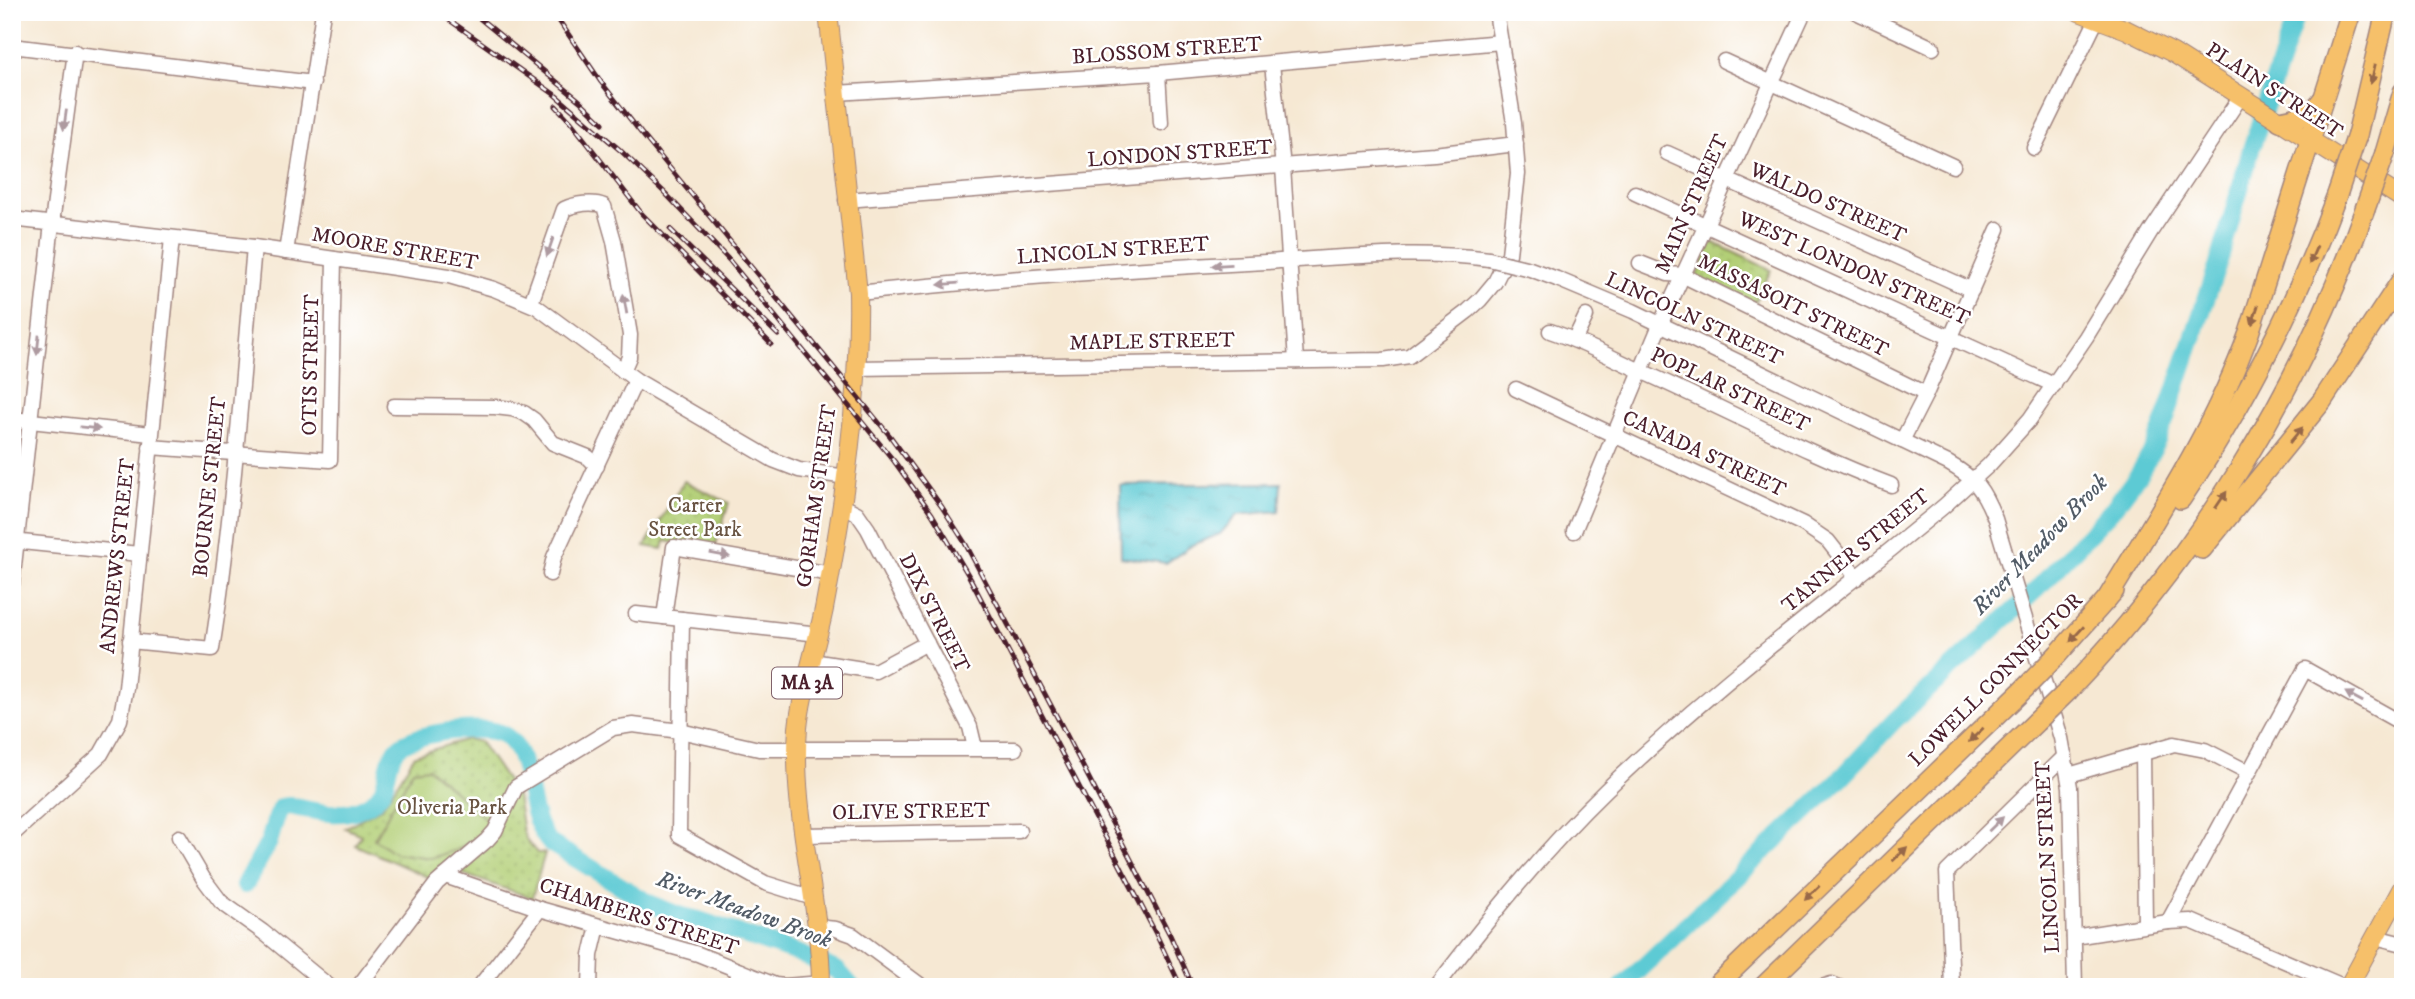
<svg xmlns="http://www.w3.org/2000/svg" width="2415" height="999" font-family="'IM FELL DW Pica',serif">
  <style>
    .park { fill: url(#park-dots); stroke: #7e7750; stroke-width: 2 }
    .pitch { fill: #b2cf76; stroke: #7e7750; stroke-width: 2 }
    .water { fill: url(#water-ripples); stroke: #547480; stroke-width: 2 }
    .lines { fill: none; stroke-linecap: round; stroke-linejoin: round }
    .river { stroke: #5dcad4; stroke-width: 18 }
    .minor-casing { stroke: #a0847f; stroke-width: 17 }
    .major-casing { stroke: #a0847f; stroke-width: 20 }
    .highway-casing { stroke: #a0847f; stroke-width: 22 }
    .minor { stroke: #fff; stroke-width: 14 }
    .major { stroke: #f6c06b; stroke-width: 18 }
    .highway { stroke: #f6c06b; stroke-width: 19 }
    .rail-casing { stroke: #4a1f2b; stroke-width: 5 }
    .rail { stroke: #fff; stroke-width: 2.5; stroke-dasharray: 8; stroke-linecap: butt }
    .minor-bridge-casing { stroke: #a0847f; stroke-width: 17; stroke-linecap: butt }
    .highway-bridge-casing { stroke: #a0847f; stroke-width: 22; stroke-linecap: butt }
    .minor-bridge { stroke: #fff; stroke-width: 14 }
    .highway-bridge { stroke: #f6c06b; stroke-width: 19 }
    .oneway { fill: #976748 }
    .oneway2 { fill: #ae9aa0 }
    .labels { text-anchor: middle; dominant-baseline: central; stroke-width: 5; stroke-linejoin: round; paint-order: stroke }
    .shield { fill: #fff; stroke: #80626b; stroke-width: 2 }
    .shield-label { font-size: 19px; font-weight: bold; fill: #4a1f2b }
    .street-label { font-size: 21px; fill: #4a1f2b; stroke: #fff }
    .park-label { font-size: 21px; fill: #695442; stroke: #fff }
    .water-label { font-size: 23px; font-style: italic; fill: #515b66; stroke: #fff }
  </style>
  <defs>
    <pattern id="park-dots" width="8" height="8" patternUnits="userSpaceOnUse" patternTransform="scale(1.75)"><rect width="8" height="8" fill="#b2cf76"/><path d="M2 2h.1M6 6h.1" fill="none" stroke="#9bb166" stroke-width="1.8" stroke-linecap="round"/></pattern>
    <pattern id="water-ripples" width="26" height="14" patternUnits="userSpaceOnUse" patternTransform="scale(1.75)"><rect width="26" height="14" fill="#5dcad4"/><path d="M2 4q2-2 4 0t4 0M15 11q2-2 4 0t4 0" fill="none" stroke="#52adb6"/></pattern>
  </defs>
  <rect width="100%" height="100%" fill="#fff"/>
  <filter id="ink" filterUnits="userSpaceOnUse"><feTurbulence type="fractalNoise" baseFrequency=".0143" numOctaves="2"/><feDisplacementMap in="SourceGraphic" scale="14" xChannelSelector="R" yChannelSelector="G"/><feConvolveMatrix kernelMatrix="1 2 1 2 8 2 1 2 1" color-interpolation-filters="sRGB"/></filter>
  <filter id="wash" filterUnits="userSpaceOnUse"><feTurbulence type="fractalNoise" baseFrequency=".00686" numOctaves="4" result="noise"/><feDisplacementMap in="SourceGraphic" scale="28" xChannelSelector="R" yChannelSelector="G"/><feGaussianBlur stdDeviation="1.57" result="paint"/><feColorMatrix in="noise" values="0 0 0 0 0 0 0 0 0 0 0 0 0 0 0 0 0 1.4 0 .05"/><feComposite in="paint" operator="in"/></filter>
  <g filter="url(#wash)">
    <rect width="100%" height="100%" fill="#f6e8d3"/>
    <g class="park">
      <path d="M1712,242L1771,270L1753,307L1695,279Z"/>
      <path d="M684,481L729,503L714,550L665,541L663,549L645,546Z"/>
      <path d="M467,739L480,742L517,796L523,832L527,841L537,853H545L532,898L440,866L430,878L355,845L361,835L345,828L382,807L415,755Z"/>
    </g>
    <path class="pitch" d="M428,768L490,823L478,837L456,850L431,858L395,853L374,839L413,770Z"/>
    <path class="water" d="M1281,483L1279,511L1237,515L1220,534L1194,544L1166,563L1121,557L1120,485Z"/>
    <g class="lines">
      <g class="river">
        <path d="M245,885L269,842L277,815L282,807L289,806C314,810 337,819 362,808C396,793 380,766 399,747C416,732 490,722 507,737C535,761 523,814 550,843L649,903L678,915L699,920L800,954L838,971L852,987"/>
        <path d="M1622,987L1843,776L1894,721L2038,588L2111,511L2138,475L2153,450L2166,418L2221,255L2252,146L2297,12"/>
      </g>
    </g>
  </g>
  <g filter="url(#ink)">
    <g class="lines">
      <g class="minor-casing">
        <g id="minor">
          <path d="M1856,12L1933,48"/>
          <path d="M12,46L313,83"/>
          <path d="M1724,61L1953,166"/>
          <path d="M1272,64L1283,167L1296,361"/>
          <path d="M1158,73L1161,123"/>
          <path d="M836,93L1158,73L1501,42"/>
          <path d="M2034,148L2097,19"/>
          <path d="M1667,153L1972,290"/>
          <path d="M1635,193L2054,385"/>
          <path d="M846,200L1434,154L1516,144"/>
          <path d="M12,219L254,247L449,276L494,289L537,307L636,380L773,460L799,470L846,477"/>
          <path d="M286,252L323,12"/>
          <path d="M1640,263L1668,274L1682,275L1926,394"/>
          <path d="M1557,279L1633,311L1948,463C1976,479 1983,489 1995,519L2061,738L2070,787L2075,987"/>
          <path d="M858,293C993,279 1129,269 1266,262C1340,258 1415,249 1489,259"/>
          <path d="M531,303L564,209C575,204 593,201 604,206L614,241L630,335L629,357L623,371"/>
          <path d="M1550,331C1583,342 1612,358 1643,372C1726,409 1806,453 1891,485"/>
          <path d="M1575,339L1586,316"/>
          <path d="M856,368L1383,360L1409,356L1468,311L1480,300L1495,282L1509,254L1518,174L1514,123L1496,12"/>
          <path d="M1516,389L1803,524L1828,541L1857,578"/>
          <path d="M394,406L495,407L512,409L524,413L534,420L553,443L588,457L597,466"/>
          <path d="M12,419L151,434"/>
          <path d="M1902,441L1926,394L1998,229"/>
          <path d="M150,447L330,460L334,259"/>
          <path d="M843,506L857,513L868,529L970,727L975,748"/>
          <path d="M1574,531L1660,325L1804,12"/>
          <path d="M12,541L139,554"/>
          <path d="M550,574L554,557L636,380"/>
          <path d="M12,584L52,223L75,52"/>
          <path d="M636,614L819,634"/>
          <path d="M664,617L674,547L831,574"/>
          <path d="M682,619L679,835L765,883L813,898"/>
          <path d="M130,641L212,649C233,516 242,381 254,247"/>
          <path d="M812,661L875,671L927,643"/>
          <path d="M2143,752L2145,925"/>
          <path d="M2069,775L2174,744L2205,750L2248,772"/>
          <path d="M12,835L101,754L120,720L126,688L172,238"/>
          <path d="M804,835L1019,831"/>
          <path d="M179,837L203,878L221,902L263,932L330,987"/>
          <path d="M445,876L540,909L698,954L775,985L785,986L822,983"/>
          <path d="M2168,922L2305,669L2403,724"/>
          <path d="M816,927L836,929L853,935L923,987"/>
          <path d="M2074,937L2168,922L2191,921L2345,987"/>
          <path d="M2375,937L2403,944"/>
          <path d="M358,987L437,883L487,840L495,831L516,787L613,728L633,725L680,731L759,749H1015"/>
          <path d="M479,987L540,909"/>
          <path d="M590,987L591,955L598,926"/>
          <path d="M734,987L740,971"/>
          <path d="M1436,987C1489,918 1544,850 1606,790C1711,688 1831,600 1944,506L1989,465L2030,419L2086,337L2151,231L2241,96"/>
          <path d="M1822,987L1832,984L1839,987"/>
          <path d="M1952,987L1947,872L2065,756"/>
        </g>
      </g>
      <g class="major-casing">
        <g id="major">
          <path d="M2079,12L2127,30L2173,53L2403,199"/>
          <path d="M821,987C821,900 791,815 798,728C802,688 816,648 824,609C844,504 860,399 858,293L828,12"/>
          <path d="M2348,987L2403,886"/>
        </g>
      </g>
      <g class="highway-casing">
        <g id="highway">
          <path d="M2280,121C2297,118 2312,115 2322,100"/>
          <path d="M2357,135L2386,12"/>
          <path d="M2385,153L2403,92"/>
          <path d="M2181,499C2246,402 2298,300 2338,192"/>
          <path d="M2202,549L2322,401L2403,278"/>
          <path d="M2107,599C2159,513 2214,429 2249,333L2351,12"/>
          <path d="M2058,654L2114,591"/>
          <path d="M2069,690C2200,552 2301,389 2365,209"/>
          <path d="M1715,987L2025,688"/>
          <path d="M1763,987L2036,722"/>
        </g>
      </g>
      <use href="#minor" class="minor"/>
      <use href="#major" class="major"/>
      <use href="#highway" class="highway"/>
      <g class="rail-casing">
        <g id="rail">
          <path d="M438,12L554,94L620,150L665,193L729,260L894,461L932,514L970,578L1155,932L1181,987"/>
          <path d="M472,12L580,101L603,123"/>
          <path d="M553,12L601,82L641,133L890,436L942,507L965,543L1065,732L1170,935L1193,987"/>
          <path d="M556,106L571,122L642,214L771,344"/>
          <path d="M670,229L778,335"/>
        </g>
      </g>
      <use href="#rail" class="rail"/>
      <g class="minor-bridge-casing">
        <path id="minor-bridge" d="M1489,259L1530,269L1557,279"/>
      </g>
      <g class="highway-bridge-casing">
        <g id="highway-bridge">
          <path d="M2338,192L2357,135"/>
          <path d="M2365,209L2385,153"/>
          <path d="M2025,688L2058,654"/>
          <path d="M2036,722L2069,690"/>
        </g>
      </g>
      <use href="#minor-bridge" class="minor-bridge"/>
      <use href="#highway-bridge" class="highway-bridge"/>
    </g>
    <defs><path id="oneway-solid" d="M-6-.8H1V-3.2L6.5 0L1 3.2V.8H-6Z" transform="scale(1.75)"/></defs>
    <g class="oneway">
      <use href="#oneway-solid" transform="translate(2373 74) rotate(103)"/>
      <use href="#oneway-solid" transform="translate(2313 255) rotate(113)"/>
      <use href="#oneway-solid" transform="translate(2255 315) rotate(108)"/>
      <use href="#oneway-solid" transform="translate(2296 435) rotate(-50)"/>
      <use href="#oneway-solid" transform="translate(2221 500) rotate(-56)"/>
      <use href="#oneway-solid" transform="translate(2077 634) rotate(132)"/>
      <use href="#oneway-solid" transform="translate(1976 735) rotate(136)"/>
      <use href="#oneway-solid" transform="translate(1900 854) rotate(-44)"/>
      <use href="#oneway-solid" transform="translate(1812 893) rotate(136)"/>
    </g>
    <g class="oneway2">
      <use href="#oneway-solid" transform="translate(65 120) rotate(98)"/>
      <use href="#oneway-solid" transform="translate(550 247) rotate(109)"/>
      <use href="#oneway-solid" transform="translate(1222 265) rotate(177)"/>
      <use href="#oneway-solid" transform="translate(948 284) rotate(175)"/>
      <use href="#oneway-solid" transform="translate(625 304) rotate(-100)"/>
      <use href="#oneway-solid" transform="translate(38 345) rotate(96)"/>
      <use href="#oneway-solid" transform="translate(90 428) rotate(6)"/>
      <use href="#oneway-solid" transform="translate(720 555) rotate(10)"/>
      <use href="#oneway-solid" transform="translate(2354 697) rotate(-151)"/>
      <use href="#oneway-solid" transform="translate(1996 824) rotate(-44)"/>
    </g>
  </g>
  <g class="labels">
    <rect class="shield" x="772" y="667.5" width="70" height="31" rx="5"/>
    <g class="shield-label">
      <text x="807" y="683">MA 3A</text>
    </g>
    <g class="street-label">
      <text transform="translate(1167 51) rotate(-4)">BLOSSOM STREET</text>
      <text transform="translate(2274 91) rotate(33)">PLAIN STREET</text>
      <text transform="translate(1180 154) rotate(-4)">LONDON STREET</text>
      <text transform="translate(1828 203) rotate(24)">WALDO STREET</text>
      <text transform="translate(1692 204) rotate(-66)">MAIN STREET</text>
      <text transform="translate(395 249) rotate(10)">MOORE STREET</text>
      <text transform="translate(1113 251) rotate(-4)">LINCOLN STREET</text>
      <text transform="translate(1854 269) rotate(24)">WEST LONDON STREET</text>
      <text transform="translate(1793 306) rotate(26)">MASSASOIT STREET</text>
      <text transform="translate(1694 319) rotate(25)">LINCOLN STREET</text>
      <text transform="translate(1152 342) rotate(-1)">MAPLE STREET</text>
      <text transform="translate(311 365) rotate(-89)">OTIS STREET</text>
      <text transform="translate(1730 390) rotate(25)">POPLAR STREET</text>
      <text transform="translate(1704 454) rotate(25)">CANADA STREET</text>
      <text transform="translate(210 487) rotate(-84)">BOURNE STREET</text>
      <text transform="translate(817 496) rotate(-82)">GORHAM STREET</text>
      <text transform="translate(1856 551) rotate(-39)">TANNER STREET</text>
      <text transform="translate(118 556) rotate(-84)">ANDREWS STREET</text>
      <text transform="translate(934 613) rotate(63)">DIX STREET</text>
      <text transform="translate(1996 680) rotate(-45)">LOWELL CONNECTOR</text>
      <text transform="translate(911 812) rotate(-1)">OLIVE STREET</text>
      <text transform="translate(2048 857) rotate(-93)">LINCOLN STREET</text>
      <text transform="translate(639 917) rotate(18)">CHAMBERS STREET</text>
    </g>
    <g class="park-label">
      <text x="695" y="506">Carter<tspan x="695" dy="24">Street Park</tspan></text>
      <text x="452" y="808">Oliveria Park</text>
    </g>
    <g class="water-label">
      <text transform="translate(2040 545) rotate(-46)">River Meadow Brook</text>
      <text transform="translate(744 910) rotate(20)">River Meadow Brook</text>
    </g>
  </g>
  <rect width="2415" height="999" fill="none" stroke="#fff" stroke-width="42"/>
</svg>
